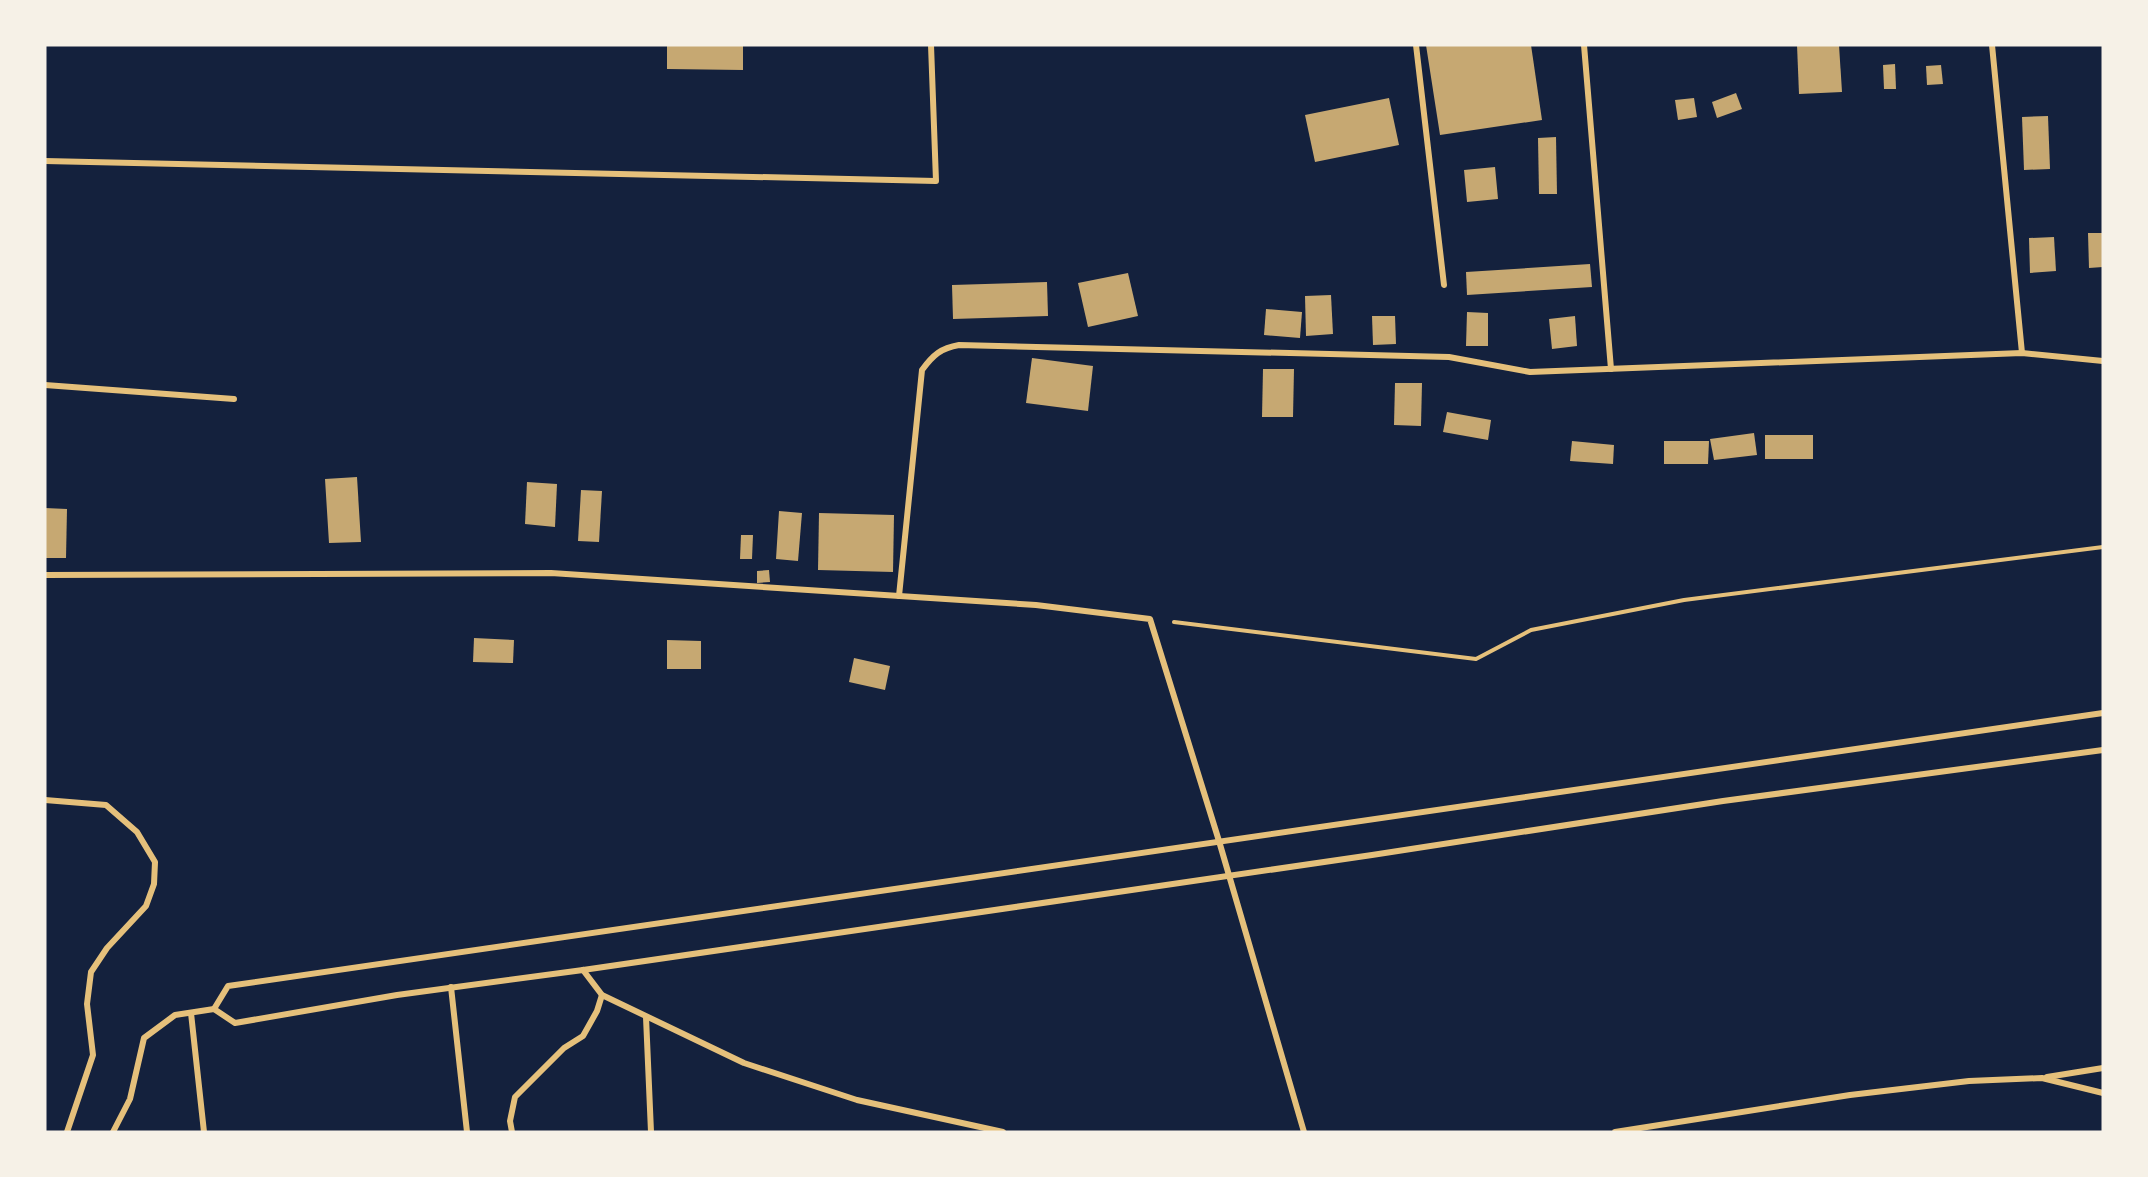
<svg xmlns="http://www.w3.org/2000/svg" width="2148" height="1177" font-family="'Work Sans',sans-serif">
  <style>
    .building { fill: #c6a872 }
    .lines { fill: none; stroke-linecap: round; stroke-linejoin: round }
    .path { stroke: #e5c07b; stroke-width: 4 }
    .minor { stroke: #e5c07b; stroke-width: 6 }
  </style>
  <rect width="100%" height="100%" fill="#14213d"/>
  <g class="building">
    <path d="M667,45H743V70L667,69Z"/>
    <path d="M1426,45H1531L1542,120L1440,135Z"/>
    <path d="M1797,45H1839L1842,92L1799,94Z"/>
    <path d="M1895,64L1896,89H1884L1883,65Z"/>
    <path d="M1941,65L1943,84L1927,85L1926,66Z"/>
    <path d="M1736,93L1742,109L1717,118L1712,102Z"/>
    <path d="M1389,98L1399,145L1315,162L1305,115Z"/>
    <path d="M1694,98L1697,117L1678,120L1675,100Z"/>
    <path d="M2048,116L2050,169L2024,170L2022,117Z"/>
    <path d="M1556,137L1557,194H1539L1538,138Z"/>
    <path d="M1495,167L1498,199L1467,202L1464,170Z"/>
    <path d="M2088,233H2103V267L2089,268Z"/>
    <path d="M2054,237L2056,271L2030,273L2029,238Z"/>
    <path d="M1590,264L1592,287L1467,295L1466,272Z"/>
    <path d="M1128,273L1138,316L1088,327L1078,283Z"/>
    <path d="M1047,282L1048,316L953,319L952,285Z"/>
    <path d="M1331,295L1333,334L1306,336L1305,296Z"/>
    <path d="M1266,309L1302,312L1300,338L1264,335Z"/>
    <path d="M1467,312L1488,313V346H1466Z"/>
    <path d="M1372,316H1395L1396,344L1373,345Z"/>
    <path d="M1575,316L1577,346L1552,349L1549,319Z"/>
    <path d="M1032,358L1093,366L1088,411L1026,403Z"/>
    <path d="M1263,369H1294L1293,417H1262Z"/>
    <path d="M1395,383H1422L1421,426L1394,425Z"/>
    <path d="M1447,412L1491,420L1488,440L1443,432Z"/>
    <path d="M1754,433L1757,455L1714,460L1710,439Z"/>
    <rect x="1765" y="435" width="48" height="24"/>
    <path d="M1572,441L1614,445L1613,464L1570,461Z"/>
    <path d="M1664,441H1709L1708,464H1664Z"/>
    <path d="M357,477L361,542L329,543L325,479Z"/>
    <path d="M527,482L557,484L555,527L525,524Z"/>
    <path d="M581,490L602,491L599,542L578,541Z"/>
    <path d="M45,508L67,509L66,558H45Z"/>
    <path d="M779,511L802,513L798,561L776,559Z"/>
    <path d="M819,513L894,515L893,572L818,570Z"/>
    <path d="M741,535H753L752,559H740Z"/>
    <path d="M769,570L770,582L757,583V571Z"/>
    <path d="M474,638L514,640L513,663L473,662Z"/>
    <path d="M667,640L701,641V669H667Z"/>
    <path d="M854,658L890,666L885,690L849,682Z"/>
  </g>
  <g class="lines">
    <path class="path" d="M1174,622L1476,659L1531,630L1684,600L2103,547"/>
    <g class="minor">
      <path d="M1416,45L1444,285"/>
      <path d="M1584,45L1611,369"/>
      <path d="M1992,45L2022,353"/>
      <path d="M45,161L936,181L931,45"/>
      <path d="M45,385L234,399"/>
      <path d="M45,575L551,573L1036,605L1150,619L1219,841L1304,1132"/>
      <path d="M899,596L922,370C933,355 941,348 959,345L1449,357L1530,372L2022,353L2103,361"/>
      <path d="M2103,713L228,986L214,1009L235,1023L397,995L583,970L1372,855L1723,801L2103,750"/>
      <path d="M45,800L106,805L137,832L155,862L154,884L146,906L107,948L91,972L87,1004L93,1055L67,1132"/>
      <path d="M583,970L602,995L744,1063L857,1100L1003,1132"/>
      <path d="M451,987L467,1132"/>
      <path d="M191,1013L204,1132"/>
      <path d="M646,1017L651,1132"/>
      <path d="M2047,1077L2103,1068"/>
      <path d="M113,1132L130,1099L144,1038L175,1015L214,1009"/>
      <path d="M512,1132L510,1121L515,1097L564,1048L583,1036L597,1011L602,995"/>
      <path d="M1615,1132L1850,1095L1969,1081L2042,1078L2103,1093"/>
    </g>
  </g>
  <rect width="2148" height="1177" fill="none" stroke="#f6f1e7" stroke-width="93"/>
</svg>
